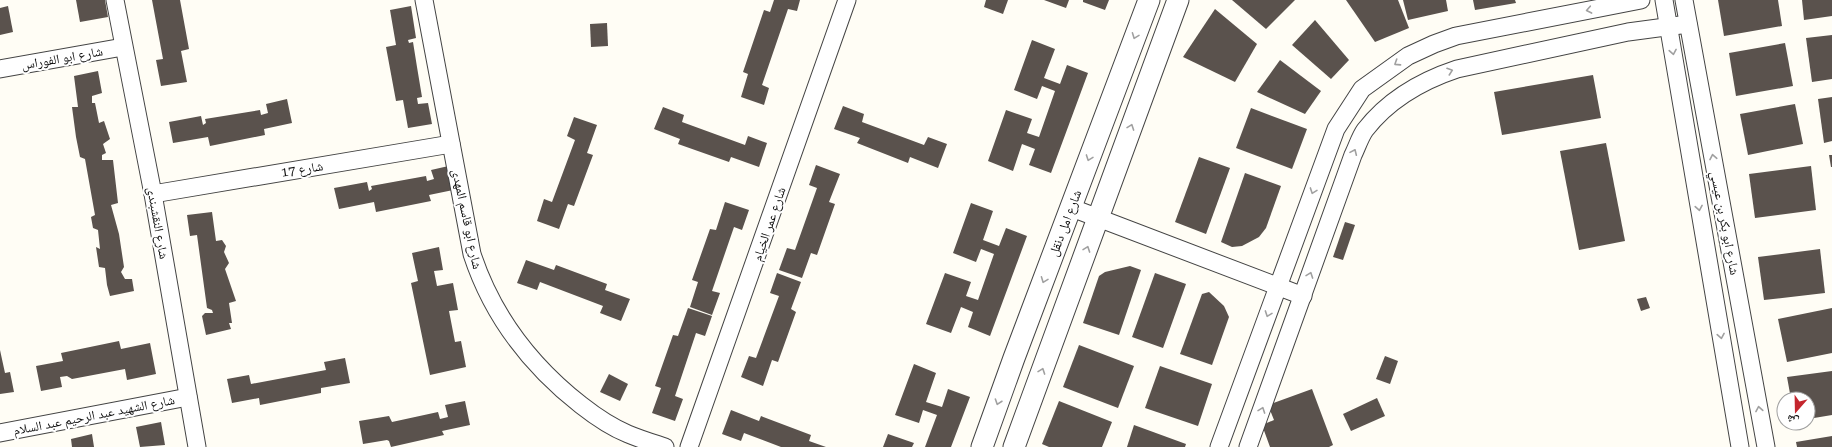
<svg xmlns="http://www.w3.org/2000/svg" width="1832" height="447" font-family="'Roboto Serif','Noto Naskh Arabic',serif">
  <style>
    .building { fill: #5a524d }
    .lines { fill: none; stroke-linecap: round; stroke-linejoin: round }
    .minor-casing { stroke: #444; stroke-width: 19 }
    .tertiary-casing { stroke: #444; stroke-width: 23 }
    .minor { stroke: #fff; stroke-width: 17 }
    .tertiary { stroke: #fff; stroke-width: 21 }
    .oneway { stroke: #a0a0a0 }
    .labels { text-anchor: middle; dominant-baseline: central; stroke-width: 4; stroke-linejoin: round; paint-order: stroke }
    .street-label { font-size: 13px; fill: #111; stroke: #fff }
  </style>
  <rect width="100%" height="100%" fill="#fffdf5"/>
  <g class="building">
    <path d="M76,0H105L108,17L80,22Z"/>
    <path d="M152,0H180L189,49L181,51L187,82L161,86L156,60L163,59Z"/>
    <path d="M774,0H800L797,11L788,9L762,85L769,88L764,105L741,97L748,74L743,72L764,10L770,12Z"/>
    <path d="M986,0H1008L1003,14L984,7Z"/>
    <path d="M1044,0H1069L1066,8Z"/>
    <path d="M1083,0H1109L1105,10L1083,2Z"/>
    <path d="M1232,0H1295L1266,29Z"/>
    <path d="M1346,0H1398L1409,28L1375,42Z"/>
    <path d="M1403,0H1446L1448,11L1408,20Z"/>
    <path d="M1473,0H1515L1516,3L1475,10Z"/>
    <path d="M1718,0H1778L1782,26L1724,36Z"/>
    <path d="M1802,0H1832V16L1804,20Z"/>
    <path d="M8,6L13,32L0,35V8Z"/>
    <path d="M411,6L416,38L408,40L409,43L413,42L417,67L422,97L417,98L418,104L428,103L432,124L408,128L403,100L396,101L386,47L396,45L390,10Z"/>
    <path d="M1215,9L1257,44L1235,82L1183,57Z"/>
    <path d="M1315,20L1349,60L1331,79L1292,45Z"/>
    <path d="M607,23L608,46L591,47L590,24Z"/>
    <path d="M1832,35V79L1812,82L1806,38Z"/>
    <path d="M1032,40L1055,49L1044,78L1060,84L1067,65L1088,73L1051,173L1029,165L1035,149L1022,144L1013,171L988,161L1006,110L1032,119L1027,133L1039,137L1055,91L1042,86L1037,99L1014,90Z"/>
    <path d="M1785,43L1793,86L1736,96L1729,53Z"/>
    <path d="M1280,60L1321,91L1305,114L1257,92Z"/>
    <path d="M98,71L102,93L92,96V103H95L99,123L104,121L110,139L103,144L106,153L102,155V160H113L118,203L111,205L119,234L124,267L121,272L125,279H132L134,291L110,296L107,285L105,268L99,267L96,247L100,249L98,230L93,228L91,217L95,215L85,159L80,157L76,137L72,107H78L74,76Z"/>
    <path d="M1593,75L1601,118L1502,135L1494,92Z"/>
    <path d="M1832,97V141L1824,143L1818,99Z"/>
    <path d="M287,99L292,123L264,129L265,135L210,146L208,137L173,143L169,122L201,116L203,125L206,123L205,119L260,110L261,115L268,113L266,104Z"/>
    <path d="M1795,104L1803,144L1748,155L1740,114Z"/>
    <path d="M843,106L864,114L862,122L924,145L928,137L947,144L938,168L910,157L908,163L857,143L860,138L834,129Z"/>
    <path d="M663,107L684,115L682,122L745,145L748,136L767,143L759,167L731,157L729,162L678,144L680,139L654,129Z"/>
    <path d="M1251,108L1307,129L1292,169L1236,148Z"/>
    <path d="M574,117L597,125L587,153L593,155L574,206L568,204L559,229L537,221L544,199L552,202L575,140L567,136Z"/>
    <path d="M1606,143L1625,241L1579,250L1560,151Z"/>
    <path d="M1829,155H1832V167H1831Z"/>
    <path d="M1199,157L1230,168L1206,234L1175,222Z"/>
    <path d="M453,165L458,189L429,195L431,201L376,212L374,202L339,209L334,188L367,182L369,191L372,189L371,186L426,176L427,181L434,179L431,170Z"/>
    <path d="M816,165L840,174L829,202L835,204L817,255L811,253L802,278L779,270L787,248L795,250L817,188L809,185Z"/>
    <path d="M1811,166L1816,210L1755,218L1749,174Z"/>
    <path d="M1245,173L1281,186L1266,228L1259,237L1242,246L1232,247L1221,242Z"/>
    <path d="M725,202L749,210L742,230L734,227L712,291L720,293L712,315L690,307L698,282L692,280L710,229L716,230Z"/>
    <path d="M971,203L993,211L983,240L999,246L1006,228L1027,236L990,336L968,327L973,312L961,307L951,333L926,324L945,273L971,282L966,296L978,300L994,254L981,249L976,262L953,253Z"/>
    <path d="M212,212L216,241L222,240L226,246L224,252L229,263L225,269L236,301L229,303L232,323H229L231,329L206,335L202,316L205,313H213L212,310L207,308L197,235L190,236L187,215Z"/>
    <path d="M1345,222L1355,225L1343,260L1333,257Z"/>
    <path d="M439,247L443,270L434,271L437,286L453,283L458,310L449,311L455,342L461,341L466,367L430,375L411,283L418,281L412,253Z"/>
    <path d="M1820,249L1825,293L1764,300L1758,257Z"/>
    <path d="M526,260L554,270L556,265L607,284L605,290L630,299L621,321L600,313L603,306L540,282L537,290L517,283Z"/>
    <path d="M1130,266L1141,270L1119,335L1083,323L1099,276L1105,272Z"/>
    <path d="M777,273L801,282L791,309L796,312L778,362L772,360L763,386L741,377L749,356L756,358L779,296L770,293Z"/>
    <path d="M1155,273L1186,284L1163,348L1132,337Z"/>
    <path d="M1209,292L1224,306L1229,317L1212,365L1180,354L1202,294Z"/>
    <path d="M1646,297L1650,308L1641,311L1637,299Z"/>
    <path d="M688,308L712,316L705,336L696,333L675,396L683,399L675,421L652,413L661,388L655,386L673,335L678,336Z"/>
    <path d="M1832,308V353L1787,362L1778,319Z"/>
    <path d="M119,341L121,349L150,343L156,374L127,380L125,369L72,379L67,376L60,377L62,387L41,391L36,366L63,361L61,353Z"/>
    <path d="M1079,345L1134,366L1118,408L1063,387Z"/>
    <path d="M0,350L5,373L10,372L14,392L0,394Z"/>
    <path d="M1385,356L1398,361L1390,384L1376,379Z"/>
    <path d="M345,358L350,383L321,388V393L260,405L259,398L232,403L227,379L249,375L251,384L326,370L324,362Z"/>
    <path d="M914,364L936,373L926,402L942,407L948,389L970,397L951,447H925L937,415L923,410L919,423L895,415Z"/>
    <path d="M1160,366L1212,384L1198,426L1145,408Z"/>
    <path d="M1832,371V415L1808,419V399H1791L1787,377Z"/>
    <path d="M609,374L628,384L620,401L600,392Z"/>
    <path d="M1312,389L1333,445L1329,447H1270L1262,425L1274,420L1268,405Z"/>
    <path d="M1377,398L1385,416L1351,431L1343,414Z"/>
    <path d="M465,401L470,425L442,431L444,435L391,447L389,441L387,440L363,444L359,421L389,416L392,422L438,412L440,419L448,417L445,405Z"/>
    <path d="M1059,401L1112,422L1102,447H1049L1042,444Z"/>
    <path d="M731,410L759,421L761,416L811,435L809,441L826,447H781L744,433L741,441L722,434Z"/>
    <path d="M161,422L165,445L140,447L136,427Z"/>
    <path d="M1134,425L1186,444L1185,447H1127Z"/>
    <path d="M92,434L94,447H72L71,439Z"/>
    <path d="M888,434L914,443L912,447H883Z"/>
    <path d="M1832,436V447H1797L1796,442Z"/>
  </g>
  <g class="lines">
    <g class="minor-casing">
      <g id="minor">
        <path d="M115,0L153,194L197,447"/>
        <path d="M424,0L472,254C492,315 530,365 581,405C595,416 611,427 628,434C640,439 653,443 665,447"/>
        <path d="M1664,0L1740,447"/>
        <path d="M1684,0L1766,447"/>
        <path d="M0,69L123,47"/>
        <path d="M153,194L451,144"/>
        <path d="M1072,208L1303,296"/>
        <path d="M0,433L188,397"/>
        <path d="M689,447L847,0"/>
        <path d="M1219,447L1336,129L1362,89L1408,56L1434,44L1456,36L1641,0"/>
        <path d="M1248,447L1353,155C1357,147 1360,137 1365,130C1389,99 1421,81 1457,69L1628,32L1688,24"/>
      </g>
    </g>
    <g class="tertiary-casing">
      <g id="tertiary">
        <path d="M982,447L1014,358L1149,0"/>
        <path d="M1014,447L1178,0"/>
      </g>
    </g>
    <use href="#minor" class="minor"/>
    <use href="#tertiary" class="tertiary"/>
  </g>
  <defs><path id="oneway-chevron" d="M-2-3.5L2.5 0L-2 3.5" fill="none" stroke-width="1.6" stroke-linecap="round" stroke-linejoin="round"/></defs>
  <g class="oneway">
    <use href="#oneway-chevron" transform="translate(1589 10) rotate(169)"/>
    <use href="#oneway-chevron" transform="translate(1135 36) rotate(111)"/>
    <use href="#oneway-chevron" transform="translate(1673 52) rotate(80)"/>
    <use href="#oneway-chevron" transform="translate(1397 63) rotate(147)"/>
    <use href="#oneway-chevron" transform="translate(1450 71) rotate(-19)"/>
    <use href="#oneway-chevron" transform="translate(1131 127) rotate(-70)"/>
    <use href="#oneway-chevron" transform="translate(1354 152) rotate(-66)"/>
    <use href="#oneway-chevron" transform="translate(1713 157) rotate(-101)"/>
    <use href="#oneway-chevron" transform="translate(1089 158) rotate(110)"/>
    <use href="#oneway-chevron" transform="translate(1313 191) rotate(110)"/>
    <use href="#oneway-chevron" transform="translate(1699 208) rotate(80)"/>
    <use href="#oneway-chevron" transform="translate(1087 249) rotate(-70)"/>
    <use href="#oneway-chevron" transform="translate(1310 275) rotate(-70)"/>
    <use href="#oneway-chevron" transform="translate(1044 280) rotate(111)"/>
    <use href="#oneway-chevron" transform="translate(1268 314) rotate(110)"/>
    <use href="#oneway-chevron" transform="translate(1721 336) rotate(80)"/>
    <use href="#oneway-chevron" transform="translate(1042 371) rotate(-70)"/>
    <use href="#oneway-chevron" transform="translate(998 402) rotate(109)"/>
    <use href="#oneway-chevron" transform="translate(1759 409) rotate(-100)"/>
    <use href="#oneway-chevron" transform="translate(1262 410) rotate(-70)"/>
  </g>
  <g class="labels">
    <g class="street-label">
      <text transform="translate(62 58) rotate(-10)">شارع ابو الفوراس</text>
      <text transform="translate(302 169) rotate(-9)">شارع 17</text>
      <text transform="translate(467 219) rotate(78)">شارع ابو قاسم المهدى</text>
      <text transform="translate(158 223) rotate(80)">شارع النقشبندى</text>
      <text transform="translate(1065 223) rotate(-69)">شارع امل دنقل</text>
      <text transform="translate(1725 223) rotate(79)">شارع ابو بكر بن عيسي</text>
      <text transform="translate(769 224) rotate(-71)">شارع عمر الخيام</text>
      <text transform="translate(94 415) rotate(-11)">شارع الشهيد عبد الرحيم عبد السلام</text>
    </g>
  </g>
  <g transform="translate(1796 411) rotate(200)"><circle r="19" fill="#ffffff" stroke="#a0a0a0"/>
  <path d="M0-3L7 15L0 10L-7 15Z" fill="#c4262e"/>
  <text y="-6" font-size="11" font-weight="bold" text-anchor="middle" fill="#111111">ش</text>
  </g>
</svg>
